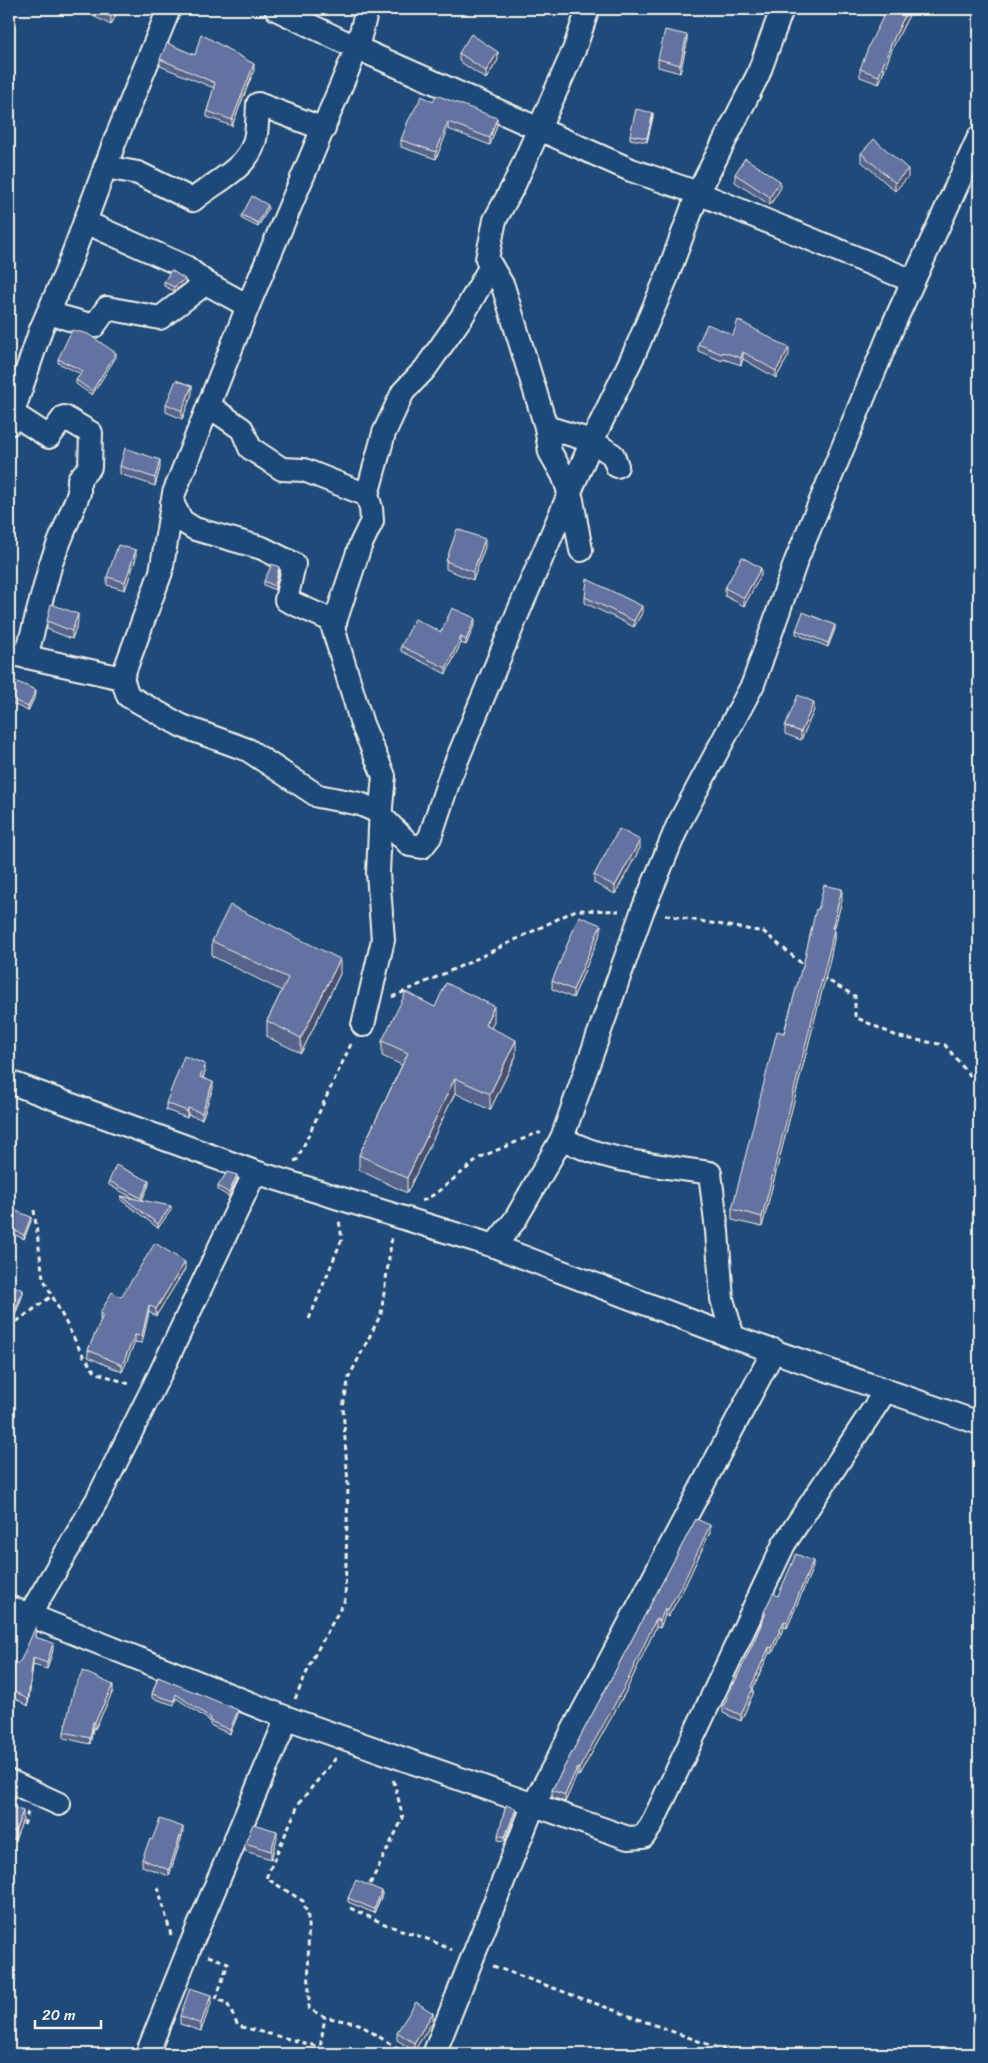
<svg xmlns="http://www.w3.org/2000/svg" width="988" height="2063" font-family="Sriracha,sans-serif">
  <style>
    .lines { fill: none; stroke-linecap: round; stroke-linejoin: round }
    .minor-casing { stroke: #f4f1e8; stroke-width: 26 }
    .path { stroke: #f4f1e8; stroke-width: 3; stroke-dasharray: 5 4; stroke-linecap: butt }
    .minor { stroke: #1f4a7a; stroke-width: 22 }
    .wall { fill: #56638a; stroke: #f4f1e8 }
    .shaded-wall { fill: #465071; stroke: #f4f1e8 }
    .building { fill: #6473a1; stroke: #f4f1e8 }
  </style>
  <rect width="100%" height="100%" fill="#1f4a7a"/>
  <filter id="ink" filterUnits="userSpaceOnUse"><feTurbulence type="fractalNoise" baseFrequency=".02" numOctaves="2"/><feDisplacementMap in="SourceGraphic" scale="10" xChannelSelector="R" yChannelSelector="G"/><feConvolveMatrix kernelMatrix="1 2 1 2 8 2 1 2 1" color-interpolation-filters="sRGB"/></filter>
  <g filter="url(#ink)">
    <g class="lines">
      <g class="minor-casing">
        <g id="minor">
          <path d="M276,9L357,48L631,170L698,193L913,281"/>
          <path d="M588,9L574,50L514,185L495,220L487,259L503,286L546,427L592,441L613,455L617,466"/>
          <path d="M105,167L138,173L193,200C213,183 246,169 254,143C258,131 257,116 258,104L324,129"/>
          <path d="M85,222L186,267L206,283L248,306"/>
          <path d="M48,313L94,326L107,308L160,318L206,283"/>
          <path d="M209,406L242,429L250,448L282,469L304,470L367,495"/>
          <path d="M12,413L49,437L64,417L91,433L90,467L79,479V493L51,563L26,657"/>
          <path d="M9,424L41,329L67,270L115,141L169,9"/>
          <path d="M546,427L550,452L563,475L572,500L581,550"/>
          <path d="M172,503L182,521L195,529L262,548L294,564L286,600L335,622"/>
          <path d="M9,653L122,678L128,696L182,726L248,750L318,796L360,804L376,811L410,845L422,847L430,837L450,777L517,615L592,441L634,354L666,279L698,193L758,75L782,9"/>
          <path d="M122,678L161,572L174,493L248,306L357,48L367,9"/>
          <path d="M363,1025L383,940L378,873L381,807L384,776L362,724L333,628L360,546L372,521L371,508L367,495L384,433L403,392L425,369L463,315L491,266"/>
          <path d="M9,1082L255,1172L494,1246L733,1337L979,1423"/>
          <path d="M562,1138C606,1163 661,1165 710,1173L717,1231L722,1299L733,1337"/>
          <path d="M494,1246L515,1220L562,1138L642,912L678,825L753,684L796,561L895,321L979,137"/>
          <path d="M9,1607L287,1718L628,1838L643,1837L651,1826L784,1544L886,1390"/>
          <path d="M9,1661L30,1614L97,1500L161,1372L255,1172"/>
          <path d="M9,1781L59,1804"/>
          <path d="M147,2054L189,1949L287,1718"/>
          <path d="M434,2054L534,1804L774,1350"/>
        </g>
      </g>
      <g class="path">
        <path d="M665,915L764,932L806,967"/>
        <path d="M822,977L855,996V1017L899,1037L945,1045L979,1087"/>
        <path d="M392,997L470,962L576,910L619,911"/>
        <path d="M294,1161L297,1160L351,1044"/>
        <path d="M422,1201L435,1194L481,1157L537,1133H541"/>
        <path d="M34,1210L43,1278L81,1352L95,1372L132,1385"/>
        <path d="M309,1319L342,1239L339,1220"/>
        <path d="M9,1327L52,1296"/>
        <path d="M295,1699L313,1658L345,1600L348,1486L343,1407L349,1377L381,1314L392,1237"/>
        <path d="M336,1758L299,1803L266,1878L303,1901L308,1917L309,2009L325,2017L359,2024L395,2047L413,2052"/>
        <path d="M24,1825L28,1812"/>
        <path d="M370,1884L403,1818L393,1778"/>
        <path d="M158,1887L171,1935"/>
        <path d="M350,1908L387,1925L430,1940L452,1950"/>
        <path d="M208,1956L228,1963L216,1999L227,2003L238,2026L320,2047"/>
        <path d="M493,1966L734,2054"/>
        <path d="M319,2054L325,2017"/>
      </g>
      <use href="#minor" class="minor"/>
    </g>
    <g class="wall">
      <path d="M79,9H118V10L111,25Z"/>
      <path d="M912,9L892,49L879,84L860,77V69Z"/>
      <path d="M687,43L680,73L658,67V59Z"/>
      <path d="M459,53L498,60L486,79L459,61Z"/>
      <path d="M195,55L254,70L232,126L207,117V111L214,88L160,66V59Z"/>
      <path d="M433,102L497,125L490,145L448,129L436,159L401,147V140Z"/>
      <path d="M653,117L647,142L630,139V135Z"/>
      <path d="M861,153L908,177L895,191L861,161Z"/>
      <path d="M735,174L780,189L770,205L735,182Z"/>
      <path d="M268,209L258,227L242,219V215Z"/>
      <path d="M164,282L185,283L174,291L164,286Z"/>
      <path d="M733,335L789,355L776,378L743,359L741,365L723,359L722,361L698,351V344Z"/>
      <path d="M116,357L92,395L76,384V380L81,374L58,363V359Z"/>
      <path d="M192,394L182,419L166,412V404Z"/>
      <path d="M120,466L160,468L155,486L120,474Z"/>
      <path d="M485,547L473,580L446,569V561Z"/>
      <path d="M136,558L125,590L107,585V577Z"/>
      <path d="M279,571L275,590L264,585V581Z"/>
      <path d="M761,575L744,606L725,596V588Z"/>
      <path d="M585,597L642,613L634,627L585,603Z"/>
      <path d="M47,621L78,622L72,639L47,629Z"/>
      <path d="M475,623L466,645L461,643L446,674L401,651V646L441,632Z"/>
      <path d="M835,629L828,647L796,634V630Z"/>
      <path d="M9,682L36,694L28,711L9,702Z"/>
      <path d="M814,710L801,740L785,734V726Z"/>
      <path d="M640,848L615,894L594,883V875Z"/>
      <path d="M842,900L834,930V939L830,959L762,1227L732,1220V1209L802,970L818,910Z"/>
      <path d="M601,932L573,998L552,989V981Z"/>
      <path d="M212,941L340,974L301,1053L267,1037V1021L282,991L212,956Z"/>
      <path d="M435,1007L494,1021L491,1028L516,1056L490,1110L455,1093L407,1193L359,1170V1155L402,1065L382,1056V1041Z"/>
      <path d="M205,1071L203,1078L213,1088L202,1119L188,1115L187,1118L166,1110V1103Z"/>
      <path d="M237,1179L229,1197L218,1190V1186Z"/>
      <path d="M109,1181L149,1185L142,1200L171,1210L158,1228L121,1200V1196L135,1199L109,1185Z"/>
      <path d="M9,1208L31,1221L24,1239L9,1232Z"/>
      <path d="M185,1269L156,1316L149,1312L142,1343L135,1342L122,1372L88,1357V1350L101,1321L100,1320V1313L121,1297Z"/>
      <path d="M9,1284L23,1294L14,1318L9,1316Z"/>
      <path d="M696,1519L710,1532L685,1586L668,1617L665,1615L660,1628L656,1627L626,1691L579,1776L577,1775L565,1802L552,1797V1790Z"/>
      <path d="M813,1567L787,1628L784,1627L772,1654L769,1653L753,1688V1694L741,1721L723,1713V1707L754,1641L764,1618V1612L778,1596Z"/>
      <path d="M36,1632V1638L53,1650L47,1669L33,1665L28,1706L9,1694V1684Z"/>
      <path d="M158,1677L238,1714L230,1734L210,1725V1721L176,1698L174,1705L152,1698V1694Z"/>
      <path d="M113,1691L95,1729L93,1728L90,1744L64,1738V1732Z"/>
      <path d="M9,1806L23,1819L15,1840L9,1837Z"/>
      <path d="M516,1813L505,1841L498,1840V1835Z"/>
      <path d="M183,1833L169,1876L142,1866V1859Z"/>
      <path d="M277,1839L271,1859L245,1851V1843Z"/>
      <path d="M382,1895L374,1913L348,1902V1898Z"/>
      <path d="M211,2003L201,2031L180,2024V2016Z"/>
      <path d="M433,2021L414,2051L397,2040V2032Z"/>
    </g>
    <g class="shaded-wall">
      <path d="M115,9H118V10L111,25V17Z"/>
      <path d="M908,9H912L892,49L879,84V76L892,42Z"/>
      <path d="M687,35V43L680,73V65Z"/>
      <path d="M498,52V60L486,79V71Z"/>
      <path d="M254,64V70L232,126V120Z"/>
      <path d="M653,113V117L647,142V138Z"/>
      <path d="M497,118V125L490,145V138Z"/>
      <path d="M448,122V129L436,159V152Z"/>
      <path d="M908,169V177L895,191V183Z"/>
      <path d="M780,181V189L770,205V197Z"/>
      <path d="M268,205V209L258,227V223Z"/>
      <path d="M185,279V283L174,291V287Z"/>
      <path d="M789,348V355L776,378V371Z"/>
      <path d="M743,352V359L741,365V358Z"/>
      <path d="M116,353V357L92,395V391Z"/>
      <path d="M192,386V394L182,419V411Z"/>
      <path d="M160,460V468L155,486V478Z"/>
      <path d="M485,539V547L473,580V572Z"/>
      <path d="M136,550V558L125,590V582Z"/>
      <path d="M279,567V571L275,590V586Z"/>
      <path d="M761,568V575L744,606V598Z"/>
      <path d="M642,606V613L634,627V621Z"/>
      <path d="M78,614V622L72,639V631Z"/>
      <path d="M475,618V623L466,645V640Z"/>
      <path d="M835,625V629L828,647V643Z"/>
      <path d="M461,637V643L446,674V668Z"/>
      <path d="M36,690V694L28,711V707Z"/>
      <path d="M814,702V710L801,740V732Z"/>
      <path d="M640,840V848L615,894V886Z"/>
      <path d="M842,889V900L834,930V939L830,959L762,1227V1217L832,928Z"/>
      <path d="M601,925V932L573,998V990Z"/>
      <path d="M340,959V974L301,1053V1038Z"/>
      <path d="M494,1006V1021L485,1041V1025Z"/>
      <path d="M516,1040V1056L490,1110V1094Z"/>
      <path d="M205,1064V1071L200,1084V1077Z"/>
      <path d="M455,1078V1093L407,1193V1178Z"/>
      <path d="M213,1082V1088L202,1119V1113Z"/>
      <path d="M188,1108V1115L187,1118V1111Z"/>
      <path d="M237,1175V1179L229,1197V1193Z"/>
      <path d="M149,1181V1185L141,1202V1198Z"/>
      <path d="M171,1206V1210L158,1228V1224Z"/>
      <path d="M31,1217V1221L24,1239V1235Z"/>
      <path d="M185,1262V1269L156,1316V1309Z"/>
      <path d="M23,1290V1294L14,1318V1314Z"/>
      <path d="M149,1305V1312L142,1343V1336Z"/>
      <path d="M135,1335V1342L122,1372V1365Z"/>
      <path d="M710,1525V1532L685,1586L668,1617V1610Z"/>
      <path d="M813,1561V1567L787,1628V1622Z"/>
      <path d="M665,1608V1615L660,1628V1621Z"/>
      <path d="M656,1619V1627L626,1691L579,1776V1769Z"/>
      <path d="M784,1621V1627L772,1654V1648Z"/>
      <path d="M53,1643V1650L47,1669V1663Z"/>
      <path d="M769,1647V1653L753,1688V1694L741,1721V1715L751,1687Z"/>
      <path d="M33,1658V1665L28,1706V1700Z"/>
      <path d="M113,1685V1691L95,1729V1722Z"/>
      <path d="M238,1710V1714L230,1734V1730Z"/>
      <path d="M93,1722V1728L90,1744V1738Z"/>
      <path d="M577,1768V1775L565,1802V1795Z"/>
      <path d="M516,1809V1813L505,1841V1837Z"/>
      <path d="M23,1811V1819L15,1840V1832Z"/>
      <path d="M183,1827V1833L169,1876V1870Z"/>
      <path d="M277,1831V1839L271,1859V1851Z"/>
      <path d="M382,1891V1895L374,1913V1909Z"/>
      <path d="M211,1995V2003L201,2031V2024Z"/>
      <path d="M433,2013V2021L414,2051V2043Z"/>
    </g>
    <g class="building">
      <path d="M94,9H115L111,17Z"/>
      <path d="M887,9H908L892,42L879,76L860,69L870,43Z"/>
      <path d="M665,30L687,35L680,65L658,59Z"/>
      <path d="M201,34L254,64L232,120L207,111L215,83L160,59L167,43L195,55Z"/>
      <path d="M471,34L498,52L486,71L459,53Z"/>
      <path d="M436,95L497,118L490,138L448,122L436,152L401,140L408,121L422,96L433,102Z"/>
      <path d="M636,109L653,113L647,138L630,135Z"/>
      <path d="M874,139L908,169L895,183L861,153Z"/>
      <path d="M745,158L780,181L770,197L735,174Z"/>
      <path d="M252,196L268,205L258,223L242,215Z"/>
      <path d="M171,270L185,279L174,287L164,282Z"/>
      <path d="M738,320L789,348L776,371L743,352L741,358L723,352L722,354L698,344L707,324L733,335Z"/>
      <path d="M72,330L88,334L116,353L92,391L76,380L83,371L58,359Z"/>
      <path d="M176,380L192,386L182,411L166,404Z"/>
      <path d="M125,448L160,460L155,478L120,466Z"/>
      <path d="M457,529L485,539L473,572L446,561Z"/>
      <path d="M118,545L136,550L125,582L107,577Z"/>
      <path d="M742,557L761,568L744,598L725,588Z"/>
      <path d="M272,564L279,567L275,586L264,581Z"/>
      <path d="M587,579L642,606L634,621L585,597Z"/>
      <path d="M51,604L78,614L72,631L47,621Z"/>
      <path d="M452,608L475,618L466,640L461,637L446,668L401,646L415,619L441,632Z"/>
      <path d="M803,612L835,625L828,643L796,630Z"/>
      <path d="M10,679L36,690L28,707L9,698V682Z"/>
      <path d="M798,695L814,702L801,732L785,726Z"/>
      <path d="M619,829L640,840L615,886L594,875Z"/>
      <path d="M824,885L842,889L832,928L834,929L830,948L762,1217L732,1209L777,1031L784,1033L801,970H802L816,909L818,910Z"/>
      <path d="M230,905L340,959L301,1038L267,1021L288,978L212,941Z"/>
      <path d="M579,916L601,925L573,990L552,981Z"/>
      <path d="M446,983L494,1006L485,1025L516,1040L490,1094L455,1078L407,1178L359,1155L408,1053L382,1041L406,992L435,1007Z"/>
      <path d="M184,1056L205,1064L200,1077L213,1082L202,1113L188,1108L187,1111L166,1103Z"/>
      <path d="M116,1165L149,1181L141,1198L109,1181Z"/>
      <path d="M227,1172L237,1175L229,1193L218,1186Z"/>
      <path d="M121,1196L171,1206L158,1224Z"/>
      <path d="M9,1208L31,1217L24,1235L9,1228Z"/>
      <path d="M155,1243L185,1262L156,1309L149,1305L142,1336L135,1335L122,1365L88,1350L103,1315L100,1313L112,1292L121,1297Z"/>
      <path d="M9,1284L23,1290L14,1314L9,1312Z"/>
      <path d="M696,1519L710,1525L685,1579L668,1610L665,1608L660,1621L656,1619L626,1684L579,1769L577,1768L565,1795L552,1790Z"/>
      <path d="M796,1554L813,1561L787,1622L784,1621L772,1648L769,1647L751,1687L753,1688L741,1715L723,1707L754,1641L766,1613L764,1612L773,1593L778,1596Z"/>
      <path d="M36,1626L35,1637L53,1643L47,1663L33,1658L28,1700L9,1687V1684L14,1666L21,1660Z"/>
      <path d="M83,1671L113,1685L95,1722H93L90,1738L64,1732L74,1689Z"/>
      <path d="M158,1677L238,1710L230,1730L210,1721L211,1718L176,1694L174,1701L152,1694Z"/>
      <path d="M506,1805L516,1809L505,1837L498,1835Z"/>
      <path d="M9,1806L23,1811L15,1832L9,1829Z"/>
      <path d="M160,1819L183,1827L169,1870L142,1859L150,1839L152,1840Z"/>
      <path d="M253,1824L277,1831L271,1851L245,1843Z"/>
      <path d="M356,1880L382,1891L374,1909L348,1898Z"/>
      <path d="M190,1988L211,1995L201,2024L180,2016Z"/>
      <path d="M416,2002L433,2013L414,2043L397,2032Z"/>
    </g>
  </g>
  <rect width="988" height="2063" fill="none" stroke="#1f4a7a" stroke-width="30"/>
  <rect x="15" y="15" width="958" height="2033" fill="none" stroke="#f4f1e8" stroke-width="2" filter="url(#ink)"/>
  <path d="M35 2020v8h66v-8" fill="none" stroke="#f4f1e8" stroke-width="2.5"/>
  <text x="42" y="2020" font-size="15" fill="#f4f1e8" stroke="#1f4a7a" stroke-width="4" paint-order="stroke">20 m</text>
</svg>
